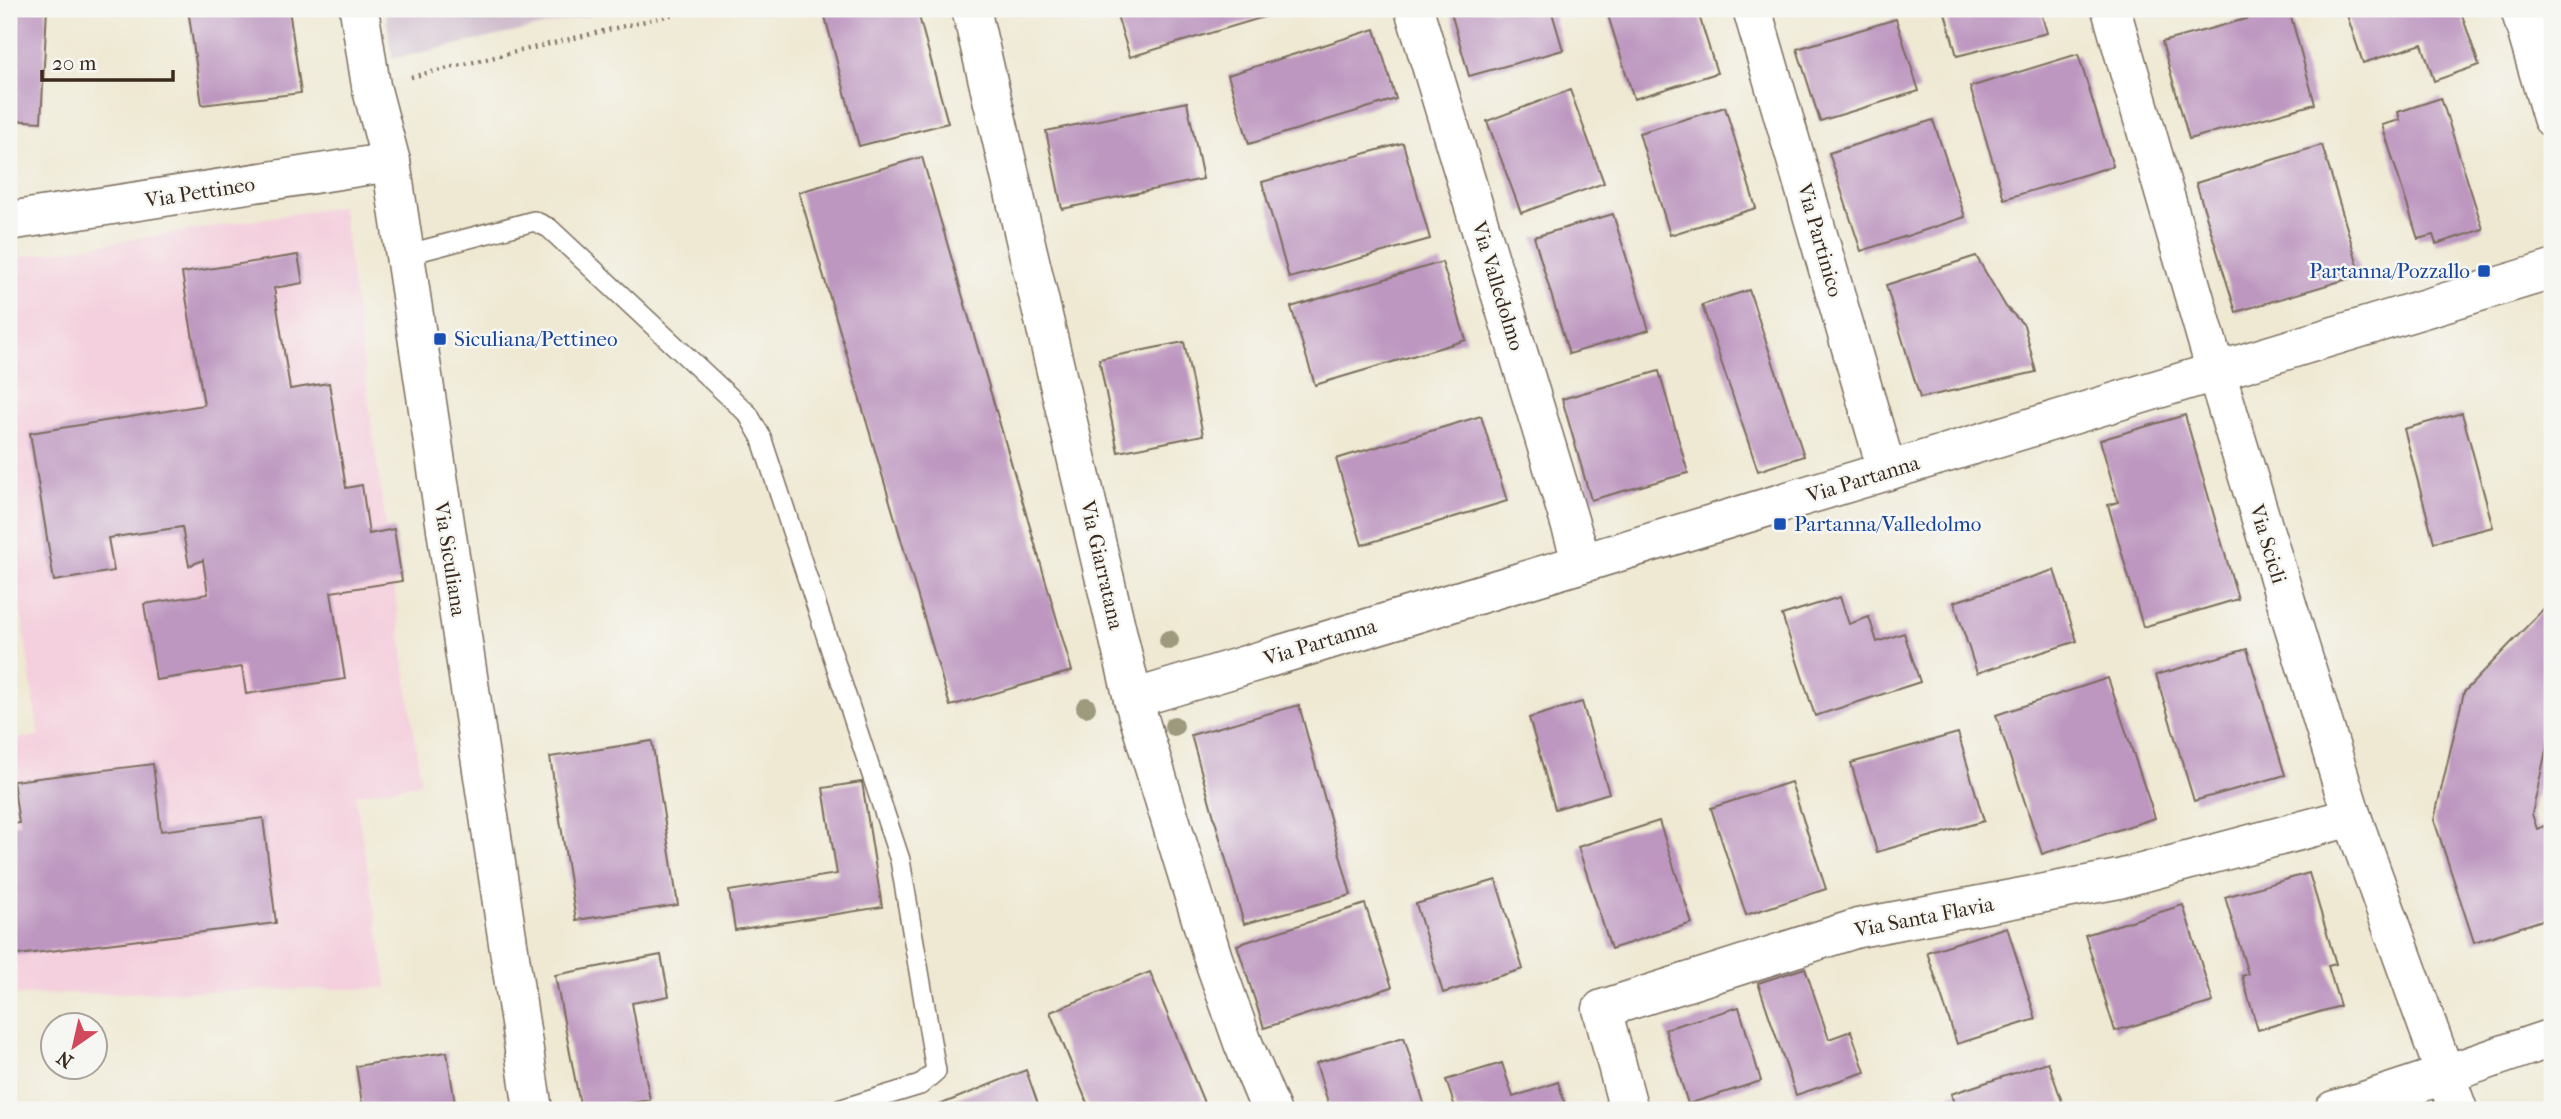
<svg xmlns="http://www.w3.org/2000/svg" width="2561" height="1119" font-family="'IM FELL French Canon',serif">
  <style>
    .built { fill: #f4cfdd }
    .industrial { fill: #d0bdcd }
    .building { fill: #bd97c0 }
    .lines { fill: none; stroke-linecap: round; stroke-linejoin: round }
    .service-casing { stroke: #7a6d5d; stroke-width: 22 }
    .minor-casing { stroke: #7a6d5d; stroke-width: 41 }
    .path { stroke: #7a6d5d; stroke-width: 4.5; stroke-dasharray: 2 5; stroke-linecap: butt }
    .service { stroke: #fff; stroke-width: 19 }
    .minor { stroke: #fff; stroke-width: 38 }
    .tree { fill: #9d9a7e }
    .transit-dot { fill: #1a4fb4; stroke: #f6f6f2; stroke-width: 2.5 }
    .labels { text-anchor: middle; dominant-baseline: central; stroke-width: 5; stroke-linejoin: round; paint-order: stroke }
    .street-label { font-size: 21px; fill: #3b2a1e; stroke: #f6f6f2 }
    .transit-label { font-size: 21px; fill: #164399; stroke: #f6f6f2; text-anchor: start }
  </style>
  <rect width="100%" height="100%" fill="#f6f6f2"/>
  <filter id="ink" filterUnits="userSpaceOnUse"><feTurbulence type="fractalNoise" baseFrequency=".0143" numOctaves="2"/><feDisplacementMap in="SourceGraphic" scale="14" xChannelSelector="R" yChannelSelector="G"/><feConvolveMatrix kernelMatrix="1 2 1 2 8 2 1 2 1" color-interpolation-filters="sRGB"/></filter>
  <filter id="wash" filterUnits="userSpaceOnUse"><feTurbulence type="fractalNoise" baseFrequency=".00686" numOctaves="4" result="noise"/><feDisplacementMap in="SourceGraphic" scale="28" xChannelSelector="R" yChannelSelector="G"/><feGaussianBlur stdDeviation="1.57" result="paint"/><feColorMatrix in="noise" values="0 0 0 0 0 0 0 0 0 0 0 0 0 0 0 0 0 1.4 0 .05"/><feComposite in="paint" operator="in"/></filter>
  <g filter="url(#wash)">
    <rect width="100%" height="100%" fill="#efe9d3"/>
    <path class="built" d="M342,206L421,783L355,795L388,988L9,995V740L39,736L9,528V259Z"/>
    <path class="industrial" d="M385,9H620L392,59Z"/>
    <g id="blocks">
      <g class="building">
        <path d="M9,9H47L41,122L9,120Z"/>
        <path d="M188,9H289L301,93L202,105Z"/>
        <path d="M823,9H917L948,123L859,146Z"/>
        <path d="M1115,9H1291L1130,57Z"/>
        <path d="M1450,9H1551L1563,50L1469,76Z"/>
        <path d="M1606,9H1697L1717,73L1634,99Z"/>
        <path d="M1944,9H2040L2047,33L1957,56Z"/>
        <path d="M2282,9H2289L2315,104L2189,139L2162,42Z"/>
        <path d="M2345,9H2460L2479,65L2434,81L2422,44L2363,63Z"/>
        <path d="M1896,19L1919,91L1820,121L1797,49Z"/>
        <path d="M1375,29L1396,99L1249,144L1228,75Z"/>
        <path d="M2078,54L2113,166L2004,199L1970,87Z"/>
        <path d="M1570,90L1604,183L1521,213L1487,121Z"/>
        <path d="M2441,98L2483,229L2436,244L2433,235L2418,239L2382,125L2400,120L2398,112Z"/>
        <path d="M1187,102L1203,179L1062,209L1046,131Z"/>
        <path d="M1725,107L1756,208L1670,235L1639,133Z"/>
        <path d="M1933,120L1965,217L1861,251L1829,153Z"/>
        <path d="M1403,143L1430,239L1289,278L1262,182Z"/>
        <path d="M2322,145L2361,275L2236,312L2196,183Z"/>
        <path d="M922,157L1072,671L950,706L799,192Z"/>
        <path d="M1613,214L1649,330L1569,354L1534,237Z"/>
        <path d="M298,255L303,283L274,288L290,389L329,383L346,488L362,485L369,534L394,529L402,581L331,592L345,679L246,694L242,667L156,680L144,604L208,594L203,560L189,566L182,527L108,538L114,571L54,581L30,433L204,405L182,273Z"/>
        <path d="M1976,256L2006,307L2024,325L2036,372L1920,398L1886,285Z"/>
        <path d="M1442,262L1466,340L1315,385L1291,307Z"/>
        <path d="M1749,290L1804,456L1758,471L1702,305Z"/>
        <path d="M1184,342L1203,435L1118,452L1099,359Z"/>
        <path d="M1659,371L1688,473L1591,500L1562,399Z"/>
        <path d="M2462,413L2493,527L2434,542L2404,429Z"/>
        <path d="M2185,415L2238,599L2143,627L2108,505L2118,502L2100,440Z"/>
        <path d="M1481,416L1507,501L1362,545L1336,459Z"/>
        <path d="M2054,570L2077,641L1977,673L1954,602Z"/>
        <path d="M1840,597L1849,624L1869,617L1877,642L1904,633L1920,682L1815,716L1782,615Z"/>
        <path d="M2552,600V733L2549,737L2532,814L2537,829L2547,825L2552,841V917L2474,942L2434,820L2464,692Z"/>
        <path d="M2247,649L2285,775L2194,801L2156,675Z"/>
        <path d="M2108,678L2155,818L2042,854L1996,715Z"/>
        <path d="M1582,702L1609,793L1555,809L1529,718Z"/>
        <path d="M1299,705L1351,895L1244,924L1191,735Z"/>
        <path d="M1958,733L1984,821L1877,852L1851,763Z"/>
        <path d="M652,741L678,905L576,920L550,757Z"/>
        <path d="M153,764L161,831L263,818L276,923L9,956V824L19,823L13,781Z"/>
        <path d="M862,782L882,907L735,930L729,891L837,874L823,788Z"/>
        <path d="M1791,782L1826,889L1746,915L1711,808Z"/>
        <path d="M1659,821L1692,923L1611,949L1578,847Z"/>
        <path d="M2309,873L2336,964L2328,966L2340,1006L2258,1030L2242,976L2248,974L2225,897Z"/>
        <path d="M1496,880L1523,969L1443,993L1416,904Z"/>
        <path d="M1365,904L1392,987L1264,1028L1237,945Z"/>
        <path d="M2183,905L2213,1002L2115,1031L2085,935Z"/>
        <path d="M2007,927L2036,1019L1957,1044L1927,952Z"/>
        <path d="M661,955L669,996L632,1003L650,1100L581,1110L555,975Z"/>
        <path d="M1805,968L1829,1039L1851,1031L1865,1072L1796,1095L1758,983Z"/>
        <path d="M1150,972L1207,1110H1090L1050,1012Z"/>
        <path d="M1739,1007L1761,1081L1688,1104L1665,1029Z"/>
        <path d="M1404,1037L1426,1110H1319L1329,1106L1316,1063Z"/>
        <path d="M447,1052L456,1110H363L356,1066Z"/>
        <path d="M2048,1062L2065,1110H1956L1951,1094Z"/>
        <path d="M1502,1063L1513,1097L1558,1082L1567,1110H1456L1446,1080Z"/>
        <path d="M1026,1070L1040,1110H927Z"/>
      </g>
    </g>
  </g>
  <g filter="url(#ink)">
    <use href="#blocks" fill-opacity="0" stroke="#7a6d5d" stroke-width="2"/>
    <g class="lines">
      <g class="service-casing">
        <path id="service" d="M405,255L534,221L549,228L748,414L761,437L900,860L936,1071L920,1085L838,1110"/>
      </g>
      <g class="minor-casing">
        <g id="minor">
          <path d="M359,9L371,86L391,162L533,1110"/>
          <path d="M971,9L1133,699L1213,958L1243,1043L1271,1110"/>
          <path d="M1414,9L1582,563"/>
          <path d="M1752,9L1887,471"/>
          <path d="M2111,9L2216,372L2352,817L2458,1110"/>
          <path d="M2520,9L2552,118"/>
          <path d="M9,221L391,162"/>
          <path d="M1133,699L2552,270"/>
          <path d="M1629,1110L1602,1009L1858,928L2119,879L2352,817"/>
          <path d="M2334,1110C2408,1089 2479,1062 2552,1038"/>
        </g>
      </g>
      <path class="path" d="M411,77L696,9"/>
      <use href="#service" class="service"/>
      <use href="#minor" class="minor"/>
    </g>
    <g class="tree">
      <circle cx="1169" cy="640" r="10"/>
      <circle cx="1086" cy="707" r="10"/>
      <circle cx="1174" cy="726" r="10"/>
    </g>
  </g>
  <g class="transit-dot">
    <rect x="2477" y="264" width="14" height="14" rx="3.5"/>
    <rect x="433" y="332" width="14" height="14" rx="3.5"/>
    <rect x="1773" y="517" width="14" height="14" rx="3.5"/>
  </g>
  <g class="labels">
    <g class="street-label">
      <text transform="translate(200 192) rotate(-9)">Via Pettineo</text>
      <text transform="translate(1820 240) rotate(74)">Via Partinico</text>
      <text transform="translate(1498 286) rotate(73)">Via Valledolmo</text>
      <text transform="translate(1863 479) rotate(-17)">Via Partanna</text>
      <text transform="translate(2268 544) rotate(73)">Via Scicli</text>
      <text transform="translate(450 559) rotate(81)">Via Siculiana</text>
      <text transform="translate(1102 565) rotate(77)">Via Giarratana</text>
      <text transform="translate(1320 642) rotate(-17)">Via Partanna</text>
      <text transform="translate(1924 917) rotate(-11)">Via Santa Flavia</text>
    </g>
    <g class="transit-label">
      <text x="2470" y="271" text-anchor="end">Partanna/Pozzallo</text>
      <text x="454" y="339">Siculiana/Pettineo</text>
      <text x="1794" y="524">Partanna/Valledolmo</text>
    </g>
  </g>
  <rect width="2561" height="1119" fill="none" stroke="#f6f6f2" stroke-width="35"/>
  <g transform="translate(74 1046) rotate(214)"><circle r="33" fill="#f6f6f2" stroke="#aba49d" stroke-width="2"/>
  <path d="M0-5L12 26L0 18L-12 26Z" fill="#d1495b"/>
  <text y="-10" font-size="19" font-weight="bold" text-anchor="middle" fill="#3b2a1e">N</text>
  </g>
  <path d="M42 70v10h131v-10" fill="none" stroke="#3b2a1e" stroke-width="3.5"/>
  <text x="52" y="70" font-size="21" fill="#3b2a1e" stroke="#f6f6f2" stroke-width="5" paint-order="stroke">20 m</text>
</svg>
